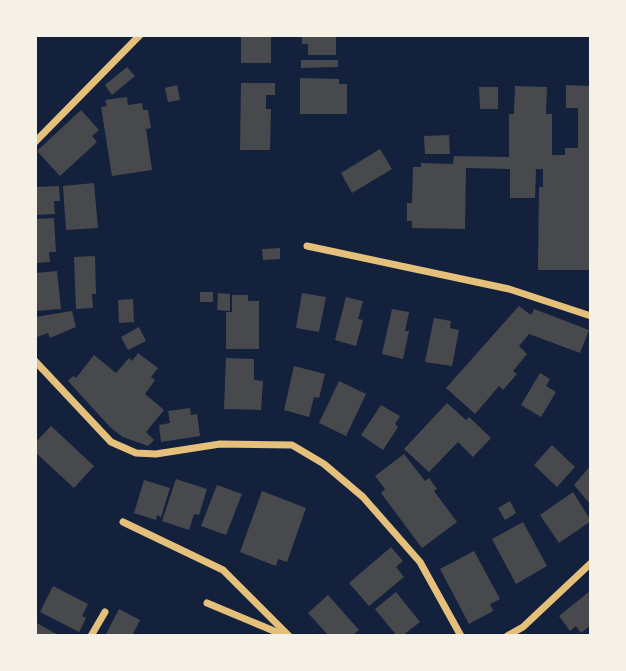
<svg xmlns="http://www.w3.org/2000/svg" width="626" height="671" font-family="Roboto,sans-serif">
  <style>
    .building { fill: #48494c }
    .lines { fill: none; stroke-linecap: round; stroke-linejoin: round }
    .minor { stroke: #e5c07b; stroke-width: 7 }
  </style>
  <rect width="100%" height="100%" fill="#14213d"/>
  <g class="building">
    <rect x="241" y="35" width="30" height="28"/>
    <path d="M302,35H336V55H308V44H302Z"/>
    <path d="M301,60H338V67L301,68Z"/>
    <path d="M127,67L135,76L112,95L105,85Z"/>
    <path d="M300,78L339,79V84H347V114H300Z"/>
    <path d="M241,83H275V95H266V109H271L270,150H240Z"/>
    <path d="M177,85L180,100L168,102L165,88Z"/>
    <path d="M566,85L591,86V270H538L539,187H543V169H536L535,198H510V169L466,168L465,229L412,228V221H407V203H412L413,167H421V163L453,164L454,156L509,157V114H514L515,86L547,87L546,114H552V155H565V148H578V108H566Z"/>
    <path d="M479,87H498V109H480Z"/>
    <path d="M127,97L128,105L142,103L143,110H148L151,128L146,129L152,170L112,176L101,107L107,106L105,100Z"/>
    <path d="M81,110L99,130L92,136L97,142L60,176L37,151Z"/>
    <path d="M449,135L450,154H425L424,136Z"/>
    <path d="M380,149L392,169L352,193L341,173Z"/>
    <path d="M94,183L98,228L66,230L63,186Z"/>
    <path d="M59,186L60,201H54L55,214L35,215V187Z"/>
    <path d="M54,218L56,252H49L50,262L35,263V219Z"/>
    <path d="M280,248V259L263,260L262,249Z"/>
    <path d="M95,256L96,294H92L93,308L76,309L74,257Z"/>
    <path d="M57,271L61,309L35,311V273Z"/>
    <rect x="200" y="292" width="13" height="10"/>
    <path d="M218,293L230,294V311L217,310Z"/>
    <path d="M302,293L326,297L319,332L296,328Z"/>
    <path d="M232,295H248V301H259V349H226V312H232Z"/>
    <path d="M346,297L363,301L358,319L363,320L356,346L335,340Z"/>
    <path d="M133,299L134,322L119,323L118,300Z"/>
    <path d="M519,306L531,315L534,309L589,330L580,353L529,334L519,346L527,354L513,371L517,374L503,390L499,386L475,414L446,388Z"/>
    <path d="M392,309L409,312L405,331H409L403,359L382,354Z"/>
    <path d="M72,311L76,327L50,338L48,333L37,337L35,317Z"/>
    <path d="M434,318L451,321L450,328L459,330L452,366L425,362Z"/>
    <path d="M139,327L146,341L128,350L121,337Z"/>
    <path d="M138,353L158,368L151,377L155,380L145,394L164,410L146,432L154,440L148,446L123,437L111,428L68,381L73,376L76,378L94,355L116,373L129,358L132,361Z"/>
    <path d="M226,358L254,359V380L263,381L261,410L224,409Z"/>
    <path d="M294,366L325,374L319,398L314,397L309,417L284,410Z"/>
    <path d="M540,373L550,379L546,386L556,392L541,417L521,405Z"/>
    <path d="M339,381L366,394L346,436L319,423Z"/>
    <path d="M447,403L466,420L469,417L491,438L473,457L458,442L429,472L404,449Z"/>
    <path d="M381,405L400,416L395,424L398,427L383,450L361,435Z"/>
    <path d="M190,408L191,415L197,414L200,436L161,442L159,425L170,423L168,411Z"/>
    <path d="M51,426L94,466L74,488L35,452V443Z"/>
    <path d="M552,445L575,467L557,487L534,465Z"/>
    <path d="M404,454L425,481L429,478L437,489L434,491L457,522L422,548L381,493L385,489L375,476Z"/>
    <path d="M591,465V505L574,485Z"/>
    <path d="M176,479L207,489L199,515L194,514L189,530L162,521Z"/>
    <path d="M144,480L170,488L161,517L157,515L156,520L134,513Z"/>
    <path d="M217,485L242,494L226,535L201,526Z"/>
    <path d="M262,491L306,508L287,562L278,559L276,566L240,552Z"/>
    <path d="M573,492L591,521L559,543L540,515Z"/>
    <path d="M510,501L516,513L505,520L498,508Z"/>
    <path d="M523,522L547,566L516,584L492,539Z"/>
    <path d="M391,547L403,561L396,567L404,577L369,606L349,583Z"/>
    <path d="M474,551L500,599L490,604L493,611L469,624L440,569Z"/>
    <path d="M53,586L88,604L82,616L86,618L79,632L40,612Z"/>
    <path d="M590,591L591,625L581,633L576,626L570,631L559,616Z"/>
    <path d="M396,592L420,622L402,636H397L375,609Z"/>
    <path d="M328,595L359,630L352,636H329L308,613Z"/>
    <path d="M119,609L140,620L132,636H105Z"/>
    <path d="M35,622L60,636H35Z"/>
  </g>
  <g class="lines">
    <g class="minor">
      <path d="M35,142L140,35"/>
      <path d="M307,246L509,289L591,316"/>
      <path d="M35,361L111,442L136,453L156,454L220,444L292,445L324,464L363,497L420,562L461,636"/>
      <path d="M123,522L223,570L289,636"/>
      <path d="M207,603L286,636"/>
      <path d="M91,636L105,612"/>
      <path d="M507,636L523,627L591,563"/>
    </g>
  </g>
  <rect width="626" height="671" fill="none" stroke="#f6f1e7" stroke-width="74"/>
</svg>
